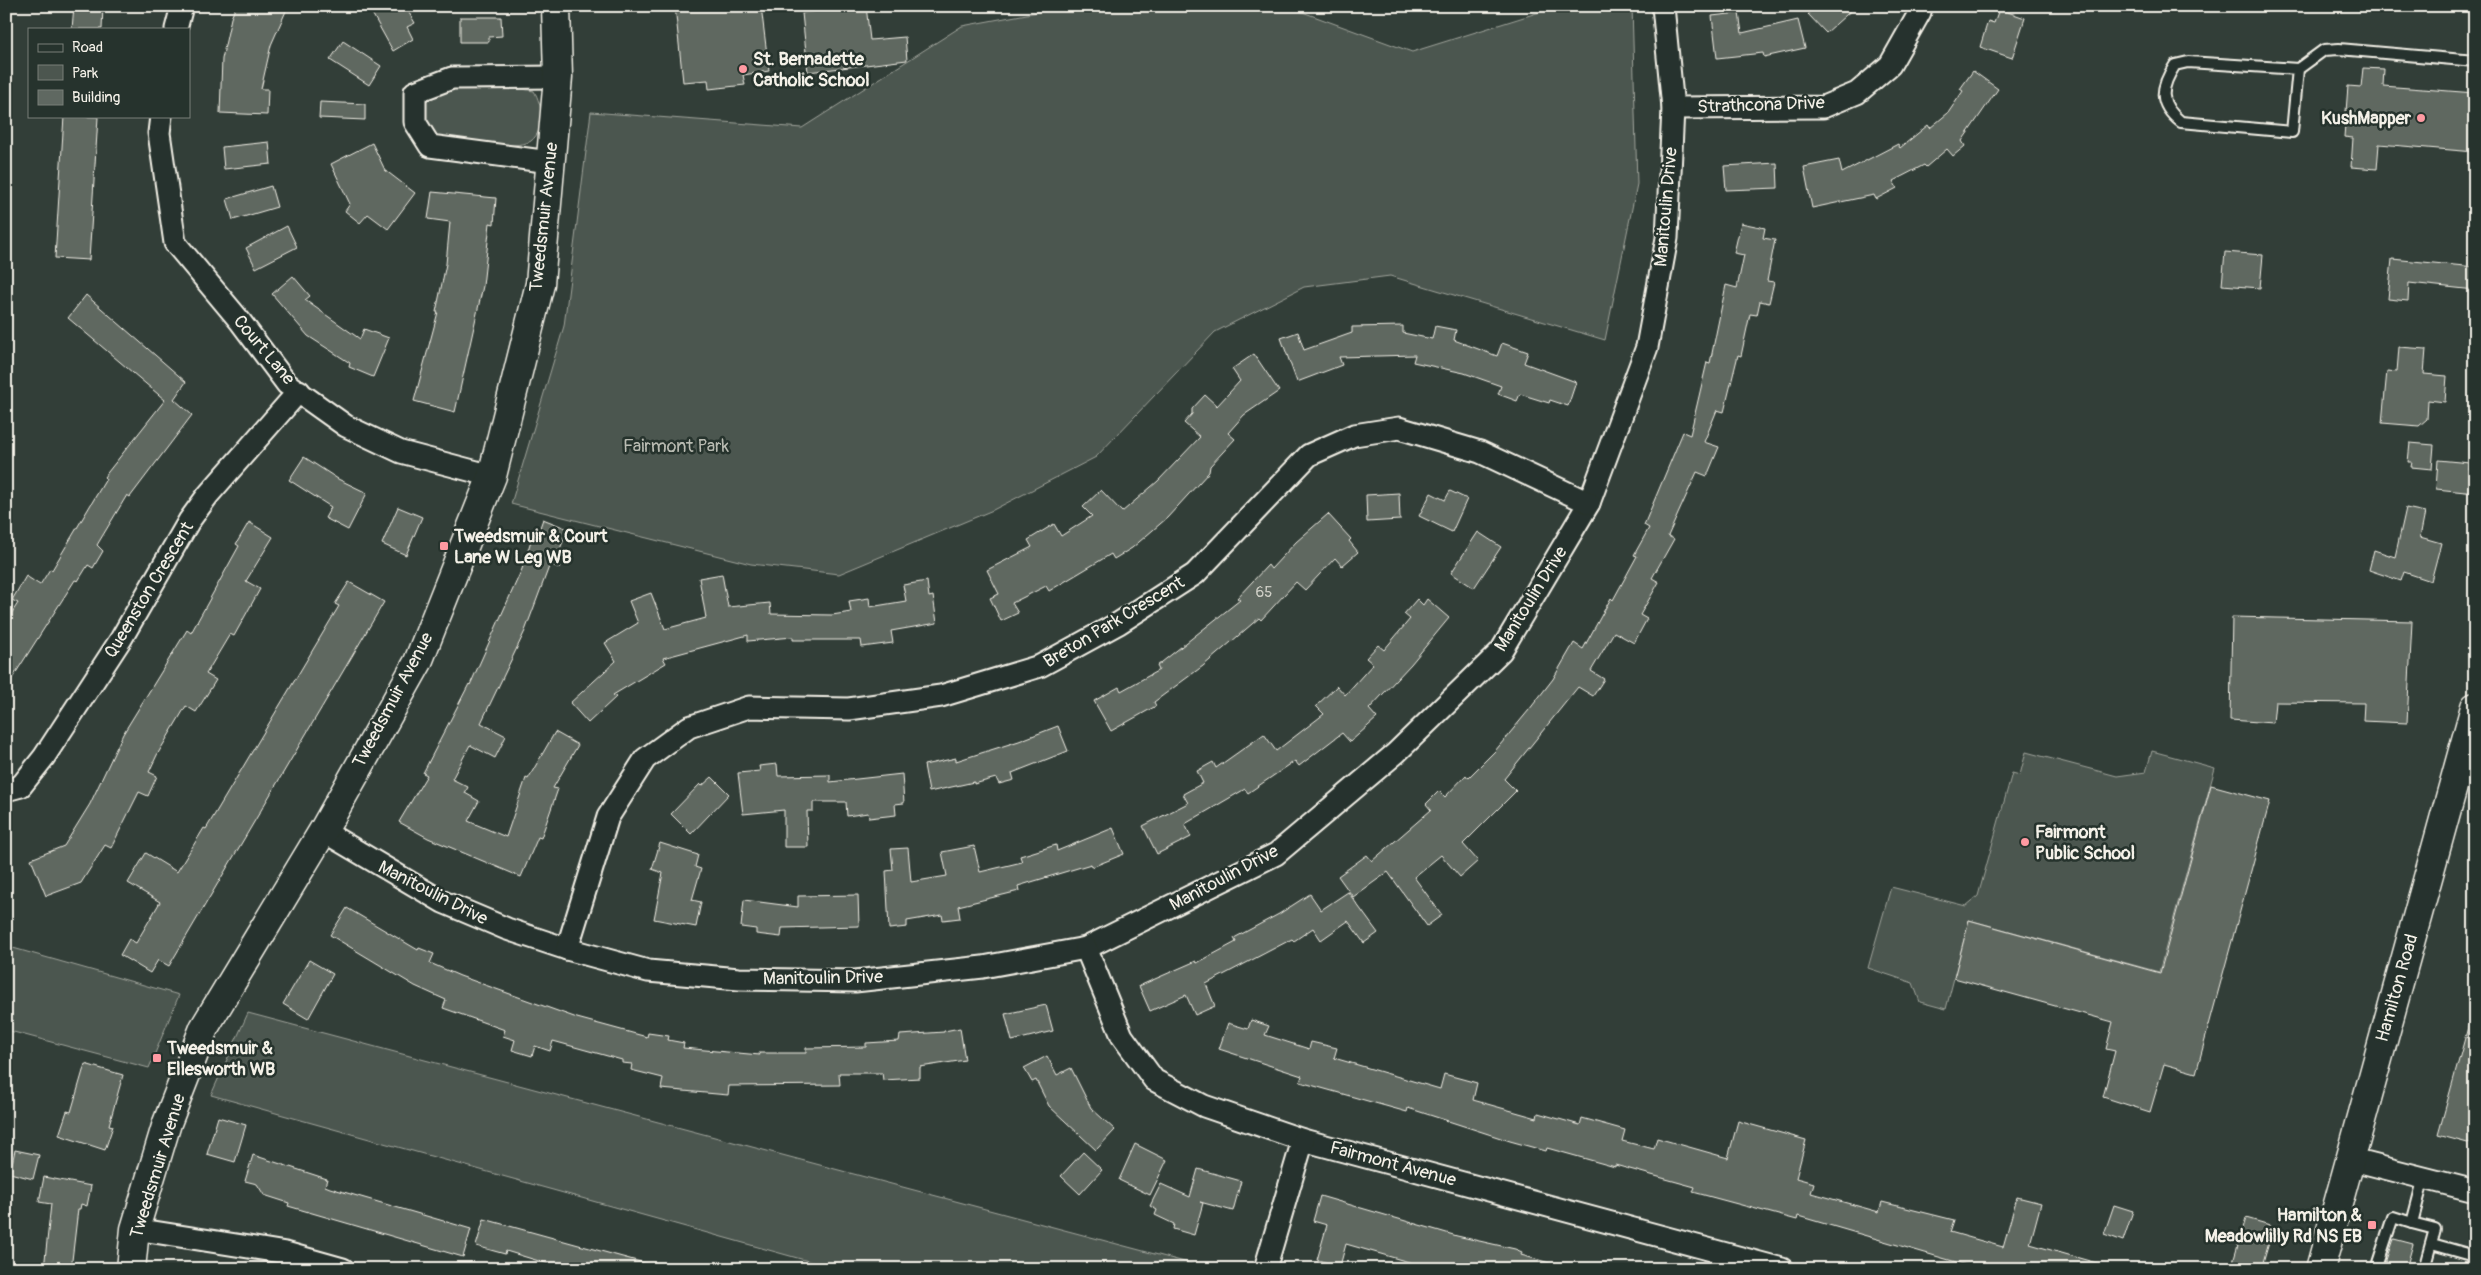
<svg xmlns="http://www.w3.org/2000/svg" width="2481" height="1275" font-family="Pangolin,sans-serif">
  <style>
    .green { fill: #4c564f; stroke: #a0a49c }
    .building { fill: #5f6861; stroke: #f4f1e8 }
    .lines { fill: none; stroke-linecap: round; stroke-linejoin: round }
    .lane-casing { stroke: #f4f1e8; stroke-width: 14 }
    .street-casing { stroke: #f4f1e8; stroke-width: 25 }
    .secondary-casing { stroke: #f4f1e8; stroke-width: 31 }
    .lane { stroke: #26332d; stroke-width: 10 }
    .street { stroke: #26332d; stroke-width: 21 }
    .secondary { stroke: #26332d; stroke-width: 28 }
    .poi-dot { fill: #ff9aa2; stroke: #26332d; stroke-width: 2 }
    .labels { text-anchor: middle; dominant-baseline: central; stroke-width: 5; stroke-linejoin: round; paint-order: stroke }
    .number-label { font-size: 15px; fill: #cfcfc6 }
    .poi-label { font-size: 18px; font-weight: bold; fill: #f4f1e8; stroke: #26332d; text-anchor: start }
    .street-label { font-size: 18px; fill: #f4f1e8; stroke: #26332d }
    .park-label { font-size: 18px; fill: #b9bbb2; stroke: #26332d }
  </style>
  <rect width="100%" height="100%" fill="#323e38"/>
  <filter id="ink" filterUnits="userSpaceOnUse"><feTurbulence type="fractalNoise" baseFrequency=".02" numOctaves="2"/><feDisplacementMap in="SourceGraphic" scale="10" xChannelSelector="R" yChannelSelector="G"/><feConvolveMatrix kernelMatrix="1 2 1 2 8 2 1 2 1" color-interpolation-filters="sRGB"/></filter>
  <g filter="url(#ink)">
    <g class="green">
      <path d="M1070,6H1286L1412,52L1559,6H1632L1637,184L1605,340L1390,276L1304,287L1215,332L1096,457L993,510L839,574L751,564L511,504L564,326L591,112L802,128L962,26Z"/>
      <path d="M451,88L522,89L534,91C542,104 546,129 531,141C519,150 441,144 431,133C421,122 423,110 427,97Z"/>
      <path d="M2152,751L2215,768L2159,972L1969,920L1946,1009L1920,1002L1913,983L1868,968L1891,887L1966,906L1978,896L2012,773L2020,775L2026,752L2117,776L2146,772Z"/>
      <path d="M6,946L179,995L149,1068L6,1030Z"/>
      <path d="M248,1013L1211,1269H837L211,1095Z"/>
    </g>
    <g class="building">
      <path d="M74,6H103L102,29H72Z"/>
      <path d="M236,6H276L286,11L271,45L261,89H268L267,115L220,113L222,59L231,18Z"/>
      <path d="M368,6H405L415,23L407,27L413,39L393,51Z"/>
      <path d="M675,6H761L769,71L743,75L745,85L709,89L708,80L683,82Z"/>
      <path d="M866,6L870,40L905,37L907,60L808,72L802,13Z"/>
      <path d="M1816,6H1856L1826,33L1808,14Z"/>
      <path d="M1999,9L2025,18L2012,58L1980,47L1988,21L1994,23Z"/>
      <path d="M1739,13L1742,33L1798,20L1805,48L1764,57L1763,53L1717,58L1712,16Z"/>
      <path d="M460,17H501L502,36L489,37V42H460Z"/>
      <path d="M343,41L381,66L369,85L330,60Z"/>
      <path d="M2363,68L2384,69L2383,86L2475,93V152L2379,144L2377,169L2351,167L2353,138L2344,137L2348,86L2361,87Z"/>
      <path d="M1973,71L1998,89L1962,141L1965,146L1953,156L1947,149L1926,167L1924,165L1893,181L1897,188L1876,199L1874,195L1812,208L1804,167L1839,160L1842,173L1898,144L1900,148L1928,125L1930,128L1948,113L1963,91L1960,89Z"/>
      <path d="M320,102L365,104V120L319,118Z"/>
      <path d="M64,116L98,117L89,260L55,258Z"/>
      <path d="M269,142L271,164L224,169L222,147Z"/>
      <path d="M372,143L385,170L415,193L388,229L368,214L360,223L345,211L350,204L331,164Z"/>
      <path d="M1777,163L1778,188L1726,190L1724,166Z"/>
      <path d="M271,186L277,207L233,220L227,199Z"/>
      <path d="M432,192L496,198L494,224L490,223L483,286L455,412L414,401L438,312H436L446,264L450,222L428,219Z"/>
      <path d="M1741,223L1765,228L1763,238L1775,240L1767,281L1774,282L1769,303L1760,301L1757,315L1750,314L1741,356L1738,355L1724,412L1717,410L1704,442L1719,447L1707,476L1697,472L1668,536L1674,539L1652,578L1659,582L1640,615L1647,619L1634,643L1614,632L1591,671L1604,679L1593,696L1578,687L1504,779L1516,791L1463,844L1478,861L1460,877L1441,855L1414,877L1442,915L1427,926L1388,872L1353,897L1338,876L1367,855L1372,861L1431,810L1426,804L1439,791L1445,797L1466,775L1468,778L1495,751L1529,710L1553,679L1574,643L1583,649L1611,598L1613,600L1637,556L1634,555L1649,528L1644,525L1683,432L1690,435L1707,362L1710,363L1726,285L1737,288L1744,255L1734,253Z"/>
      <path d="M287,226L297,247L256,268L246,248Z"/>
      <path d="M2225,252L2263,255L2260,288L2222,285Z"/>
      <path d="M2392,259L2475,267V290L2409,283L2408,301L2388,299Z"/>
      <path d="M293,276L310,296L305,300L360,339L364,329L389,338L373,377L349,367L350,363L308,336L272,294Z"/>
      <path d="M86,295L186,382L174,399L192,415L130,497L127,495L97,545L103,551L93,568L88,565L78,581L75,580L6,688V622L18,603L12,600L26,576L40,585L50,569L52,570L106,479L104,477L165,400L68,318Z"/>
      <path d="M1403,326V333L1432,339L1435,326L1456,330L1454,340L1497,356L1502,343L1528,352L1524,363L1576,382L1568,406L1550,400L1549,403L1520,394L1517,401L1498,394L1501,386L1464,373L1413,362L1415,355L1339,357L1342,365L1297,382L1281,338L1298,332L1304,350L1352,333V327Z"/>
      <path d="M2399,347L2426,349L2424,374L2447,376L2445,402L2428,400L2427,419L2419,426L2382,423L2387,371L2397,372Z"/>
      <path d="M1254,354L1279,391L1244,415L1228,433L1235,439L1210,466L1209,472L1167,518L1132,548L1114,559L1111,554L1049,591L1046,586L1012,603L1018,613L1001,621L990,598L999,594L987,570L1032,547L1028,540L1054,524L1061,536L1092,516L1083,507L1101,490L1122,512L1158,481L1200,437L1184,423L1192,414V409L1205,395L1217,406L1240,381L1232,369Z"/>
      <path d="M2410,443L2434,445L2432,469L2411,467L2412,462H2408Z"/>
      <path d="M304,457L338,479L367,493L348,530L325,518L331,507L289,480Z"/>
      <path d="M2438,460L2470,463L2469,469H2475V493L2436,489Z"/>
      <path d="M1450,491L1467,499L1452,532L1419,516L1431,493L1445,500Z"/>
      <path d="M1399,493L1400,520L1367,522L1366,495Z"/>
      <path d="M398,507L422,517L406,555L382,544Z"/>
      <path d="M2406,508L2425,512L2420,537L2441,543L2431,581L2404,572L2401,581L2369,570L2374,550L2395,557Z"/>
      <path d="M1328,514L1351,539L1349,541L1358,552L1342,566L1335,558L1305,590L1296,582L1261,620L1259,618L1203,666L1154,702L1156,706L1111,731L1094,701L1119,687L1121,691L1159,670L1157,666L1240,600L1237,598L1268,565L1271,569L1296,542Z"/>
      <path d="M543,519L568,529L560,549L565,551L559,568L550,564L525,631L481,723L506,736L495,758L470,745L452,779L468,787L465,793L479,801L468,821L506,837L526,778L528,779L555,732L578,745L553,788L558,789L541,838L538,837L521,877L428,838L399,822L427,775L423,773L469,684L470,685L522,569L534,531L538,533Z"/>
      <path d="M249,522L273,537L246,581L260,589L234,636L230,634L206,674L216,680L196,712L186,706L157,755L149,772L157,776L148,796L139,792L111,848L105,845L81,883L46,896L31,859L64,846L90,804L123,734L187,630L191,633L239,546L236,544Z"/>
      <path d="M1478,532L1501,547L1474,588L1451,573Z"/>
      <path d="M722,574L728,607L770,603L771,614L832,615L851,612L849,601L869,598L870,607L906,601L903,585L927,581L929,597L933,596L937,623L891,631L893,643L862,647L861,640H793V637L748,641V635L663,658L666,663L613,695L616,697L588,723L570,703L616,661L605,643L638,623L629,601L651,593L665,629L706,618L699,578Z"/>
      <path d="M349,582L384,602L169,966L158,960L150,973L120,955L129,939L136,943L160,902L128,883L146,853L177,872L204,828L206,829L339,606L335,604Z"/>
      <path d="M1417,599L1423,605L1427,599L1449,618L1411,664L1369,709L1377,718L1350,742L1342,733L1299,766L1295,761L1248,793L1245,789L1185,824L1191,837L1157,854L1143,826L1188,803L1183,794L1203,783L1197,771L1213,762L1216,768L1264,734L1276,751L1324,714L1316,706L1337,686L1345,695L1373,664L1366,658L1378,645L1384,650L1410,619L1404,614Z"/>
      <path d="M2232,617L2412,621L2407,723L2363,721L2364,703L2275,702L2273,723L2230,720Z"/>
      <path d="M1058,726L1068,751L1012,773L1014,780L999,784L996,778L974,784V782L929,792L924,765L956,758V761L1019,741Z"/>
      <path d="M777,764L778,776L830,775V782L902,774L904,803L895,804L896,815L869,818L868,813L847,816L846,802H813V811H807L808,847H784V810L743,814L738,773L760,771L759,766Z"/>
      <path d="M712,777L729,794L691,834L671,814L700,784L702,786Z"/>
      <path d="M2211,785L2270,801L2196,1073L2164,1064L2150,1112L2103,1097L2115,1051L2106,1049L2113,1022L1954,978L1969,920L2160,973Z"/>
      <path d="M1113,828L1124,854L1092,867L1091,864L1018,886L1019,891L958,906L960,918L943,920L942,915L907,921V927L889,929L886,871L893,870L891,849L908,848L911,882L947,876L942,852L974,846L980,872L1022,862L1020,856L1056,845L1057,851Z"/>
      <path d="M660,843L698,855L695,867L701,869L692,900L701,902L696,927L654,919L663,873L652,869Z"/>
      <path d="M1348,892L1378,933L1364,943L1348,921L1321,940L1313,928L1294,941L1292,939L1206,984L1215,1006L1195,1015L1186,995L1150,1011L1139,986L1196,961L1197,963L1236,942L1234,938L1279,914L1310,894L1321,910Z"/>
      <path d="M858,895L859,926L782,928L781,937L756,934V929L741,927L744,900L798,907V896Z"/>
      <path d="M347,908L418,950L419,948L434,954L430,963L460,976L577,1018L647,1037L648,1033L669,1036L668,1040L684,1043L683,1048L760,1055L759,1053H806V1048L866,1047V1043L899,1041L900,1035L944,1032V1031L960,1028L965,1060L920,1067V1078L883,1080L882,1073H839L840,1085L729,1086L728,1095L661,1089L663,1078L631,1070L632,1064L622,1063V1060L553,1041L550,1051L535,1046L532,1056L512,1050L515,1040L503,1036L505,1030L443,1008L446,1000L415,986L330,935Z"/>
      <path d="M309,960L333,974L308,1019L283,1004Z"/>
      <path d="M1046,1005L1053,1031L1012,1041L1005,1014Z"/>
      <path d="M1251,1020L1269,1026L1265,1035L1309,1049L1311,1042L1337,1048L1334,1058L1440,1089L1444,1074L1477,1083L1473,1100L1537,1118L1538,1113L1580,1125L1582,1118L1625,1130L1622,1141L1654,1149L1657,1138L1728,1158L1738,1121L1806,1140L1796,1178L1814,1183L1811,1193L1879,1212L1882,1202L1954,1220L1950,1232L2003,1247L2017,1197L2041,1203L2030,1244L2100,1264V1269H1980L1798,1216L1797,1220L1693,1192L1695,1187L1615,1165V1167L1547,1148L1546,1151L1510,1141L1408,1108L1407,1112L1300,1082L1302,1076L1219,1049L1228,1023L1248,1029Z"/>
      <path d="M2470,1020H2475V1145L2438,1135Z"/>
      <path d="M1047,1056L1057,1075L1071,1068L1091,1108L1115,1130L1096,1150L1049,1106L1036,1080L1032,1082L1024,1068Z"/>
      <path d="M85,1064L123,1075L109,1125L113,1126L105,1150L59,1135L67,1111L71,1112Z"/>
      <path d="M218,1117L246,1125L235,1162L207,1154Z"/>
      <path d="M1135,1144L1167,1160L1150,1195L1119,1180Z"/>
      <path d="M15,1150L39,1155L33,1179L10,1173Z"/>
      <path d="M1083,1152L1102,1170L1080,1194L1061,1176Z"/>
      <path d="M253,1155L327,1179L325,1186L330,1188L471,1229L463,1257L288,1206L289,1203L264,1195L257,1184L245,1181Z"/>
      <path d="M1198,1169L1241,1181L1233,1211L1200,1202L1203,1203L1194,1235L1173,1229L1174,1224L1155,1215L1157,1210L1150,1206L1161,1184L1190,1197Z"/>
      <path d="M44,1177L91,1186L87,1206L81,1204L80,1209H78L71,1269H44L51,1204L39,1202Z"/>
      <path d="M1320,1196L1457,1236L1515,1249L1522,1252L1521,1255L1553,1264L1552,1269H1433L1346,1244L1340,1266L1317,1260L1327,1225L1313,1221Z"/>
      <path d="M2114,1205L2133,1211L2123,1241L2104,1234Z"/>
      <path d="M2246,1218L2270,1225L2267,1234L2271,1235L2261,1269H2231Z"/>
      <path d="M484,1219L648,1264L647,1269H565L506,1251L505,1254L476,1246Z"/>
      <path d="M2394,1239L2413,1244L2406,1269H2384Z"/>
    </g>
    <g class="lines">
      <g class="lane-casing">
        <g id="lane">
          <path d="M2298,69L2292,132L2181,122C2158,104 2160,88 2175,65L2188,62L2298,69L2324,50L2339,49L2475,61"/>
          <path d="M2424,1177L2412,1223L2435,1229L2424,1269"/>
          <path d="M2432,1244L2471,1255"/>
          <path d="M2376,1269L2393,1217L2412,1223"/>
        </g>
      </g>
      <g class="street-casing">
        <g id="street">
          <path d="M176,29L182,6"/>
          <path d="M1673,108L1823,107L1857,93L1890,65L1920,12L1921,6"/>
          <path d="M161,116L159,133L175,243L240,321L287,384L346,426L401,452L492,476"/>
          <path d="M550,162L430,146L415,122V92L452,78L558,77"/>
          <path d="M6,790L21,786L44,757L121,639L189,521L208,495L299,391"/>
          <path d="M323,831L443,902L507,929L567,949L648,971L739,979L855,981L983,967L1086,948L1276,854L1396,753L1501,651L1589,503L1647,347L1667,238L1673,108L1663,6"/>
          <path d="M1086,948L1122,1036L1154,1080L1204,1106L1303,1140L1782,1269"/>
          <path d="M567,949L608,817L645,759L689,727L749,707L849,709L941,696L1040,666L1119,623L1195,574L1309,455L1354,435L1399,428L1480,452L1589,503"/>
          <path d="M2349,1159L2475,1191"/>
          <path d="M135,1229L286,1253L343,1269"/>
          <path d="M1265,1269L1303,1140"/>
        </g>
      </g>
      <g class="secondary-casing">
        <g id="secondary">
          <path d="M131,1269L135,1229L167,1123L204,1028L323,831L418,662L492,476L540,284L558,77L556,6"/>
          <path d="M2320,1269L2475,707"/>
        </g>
      </g>
      <use href="#lane" class="lane"/>
      <use href="#street" class="street"/>
      <use href="#secondary" class="secondary"/>
    </g>
  </g>
  <g class="poi-dot">
    <circle cx="743" cy="69" r="5"/>
    <circle cx="2421" cy="118" r="5"/>
    <rect x="439" y="541" width="10" height="10" rx="2.5"/>
    <circle cx="2025" cy="842" r="5"/>
    <rect x="152" y="1053" width="10" height="10" rx="2.5"/>
    <rect x="2367" y="1220" width="10" height="10" rx="2.5"/>
  </g>
  <g class="labels">
    <g class="number-label">
      <text x="1264" y="592">65</text>
    </g>
    <g class="poi-label">
      <text x="753" y="59">St. Bernadette<tspan x="753" dy="21">Catholic School</tspan></text>
      <text x="2411" y="118" text-anchor="end">KushMapper</text>
      <text x="454" y="536">Tweedsmuir &amp; Court<tspan x="454" dy="21">Lane W Leg WB</tspan></text>
      <text x="2035" y="832">Fairmont<tspan x="2035" dy="21">Public School</tspan></text>
      <text x="167" y="1048">Tweedsmuir &amp;<tspan x="167" dy="21">Ellesworth WB</tspan></text>
      <text x="2362" y="1215" text-anchor="end">Hamilton &amp;<tspan x="2362" dy="21">Meadowlilly Rd NS EB</tspan></text>
    </g>
    <g class="street-label">
      <text transform="translate(1761 105) rotate(-2)">Strathcona Drive</text>
      <text transform="translate(1666 207) rotate(-85)">Manitoulin Drive</text>
      <text transform="translate(544 217) rotate(-84)">Tweedsmuir Avenue</text>
      <text transform="translate(264 350) rotate(50)">Court Lane</text>
      <text transform="translate(149 590) rotate(-59)">Queenston Crescent</text>
      <text transform="translate(1531 599) rotate(-58)">Manitoulin Drive</text>
      <text transform="translate(1114 622) rotate(-31)">Breton Park Crescent</text>
      <text transform="translate(393 700) rotate(-62)">Tweedsmuir Avenue</text>
      <text transform="translate(1224 878) rotate(-28)">Manitoulin Drive</text>
      <text transform="translate(433 893) rotate(27)">Manitoulin Drive</text>
      <text transform="translate(823 978) rotate(-1)">Manitoulin Drive</text>
      <text transform="translate(2397 988) rotate(-74)">Hamilton Road</text>
      <text transform="translate(1393 1164) rotate(15)">Fairmont Avenue</text>
      <text transform="translate(158 1166) rotate(-73)">Tweedsmuir Avenue</text>
    </g>
    <g class="park-label">
      <text x="676" y="446">Fairmont Park</text>
    </g>
  </g>
  <rect width="2481" height="1275" fill="none" stroke="#26332d" stroke-width="25"/>
  <rect x="12" y="12" width="2456" height="1250" fill="none" stroke="#f4f1e8" stroke-width="2" filter="url(#ink)"/>
  <rect x="28" y="28" width="162" height="90" fill="#26332d" stroke="#787f78"/>
  <rect x="38" y="44" width="25" height="8" fill="#26332d" stroke="#787f78"/>
  <text x="72" y="52" font-size="15" fill="#f4f1e8">Road</text>
  <rect x="38" y="65" width="25" height="15" fill="#4c564f" stroke="#787f78"/>
  <text x="72" y="78" font-size="15" fill="#f4f1e8">Park</text>
  <rect x="38" y="90" width="25" height="15" fill="#5f6861" stroke="#787f78"/>
  <text x="72" y="102" font-size="15" fill="#f4f1e8">Building</text>
</svg>
